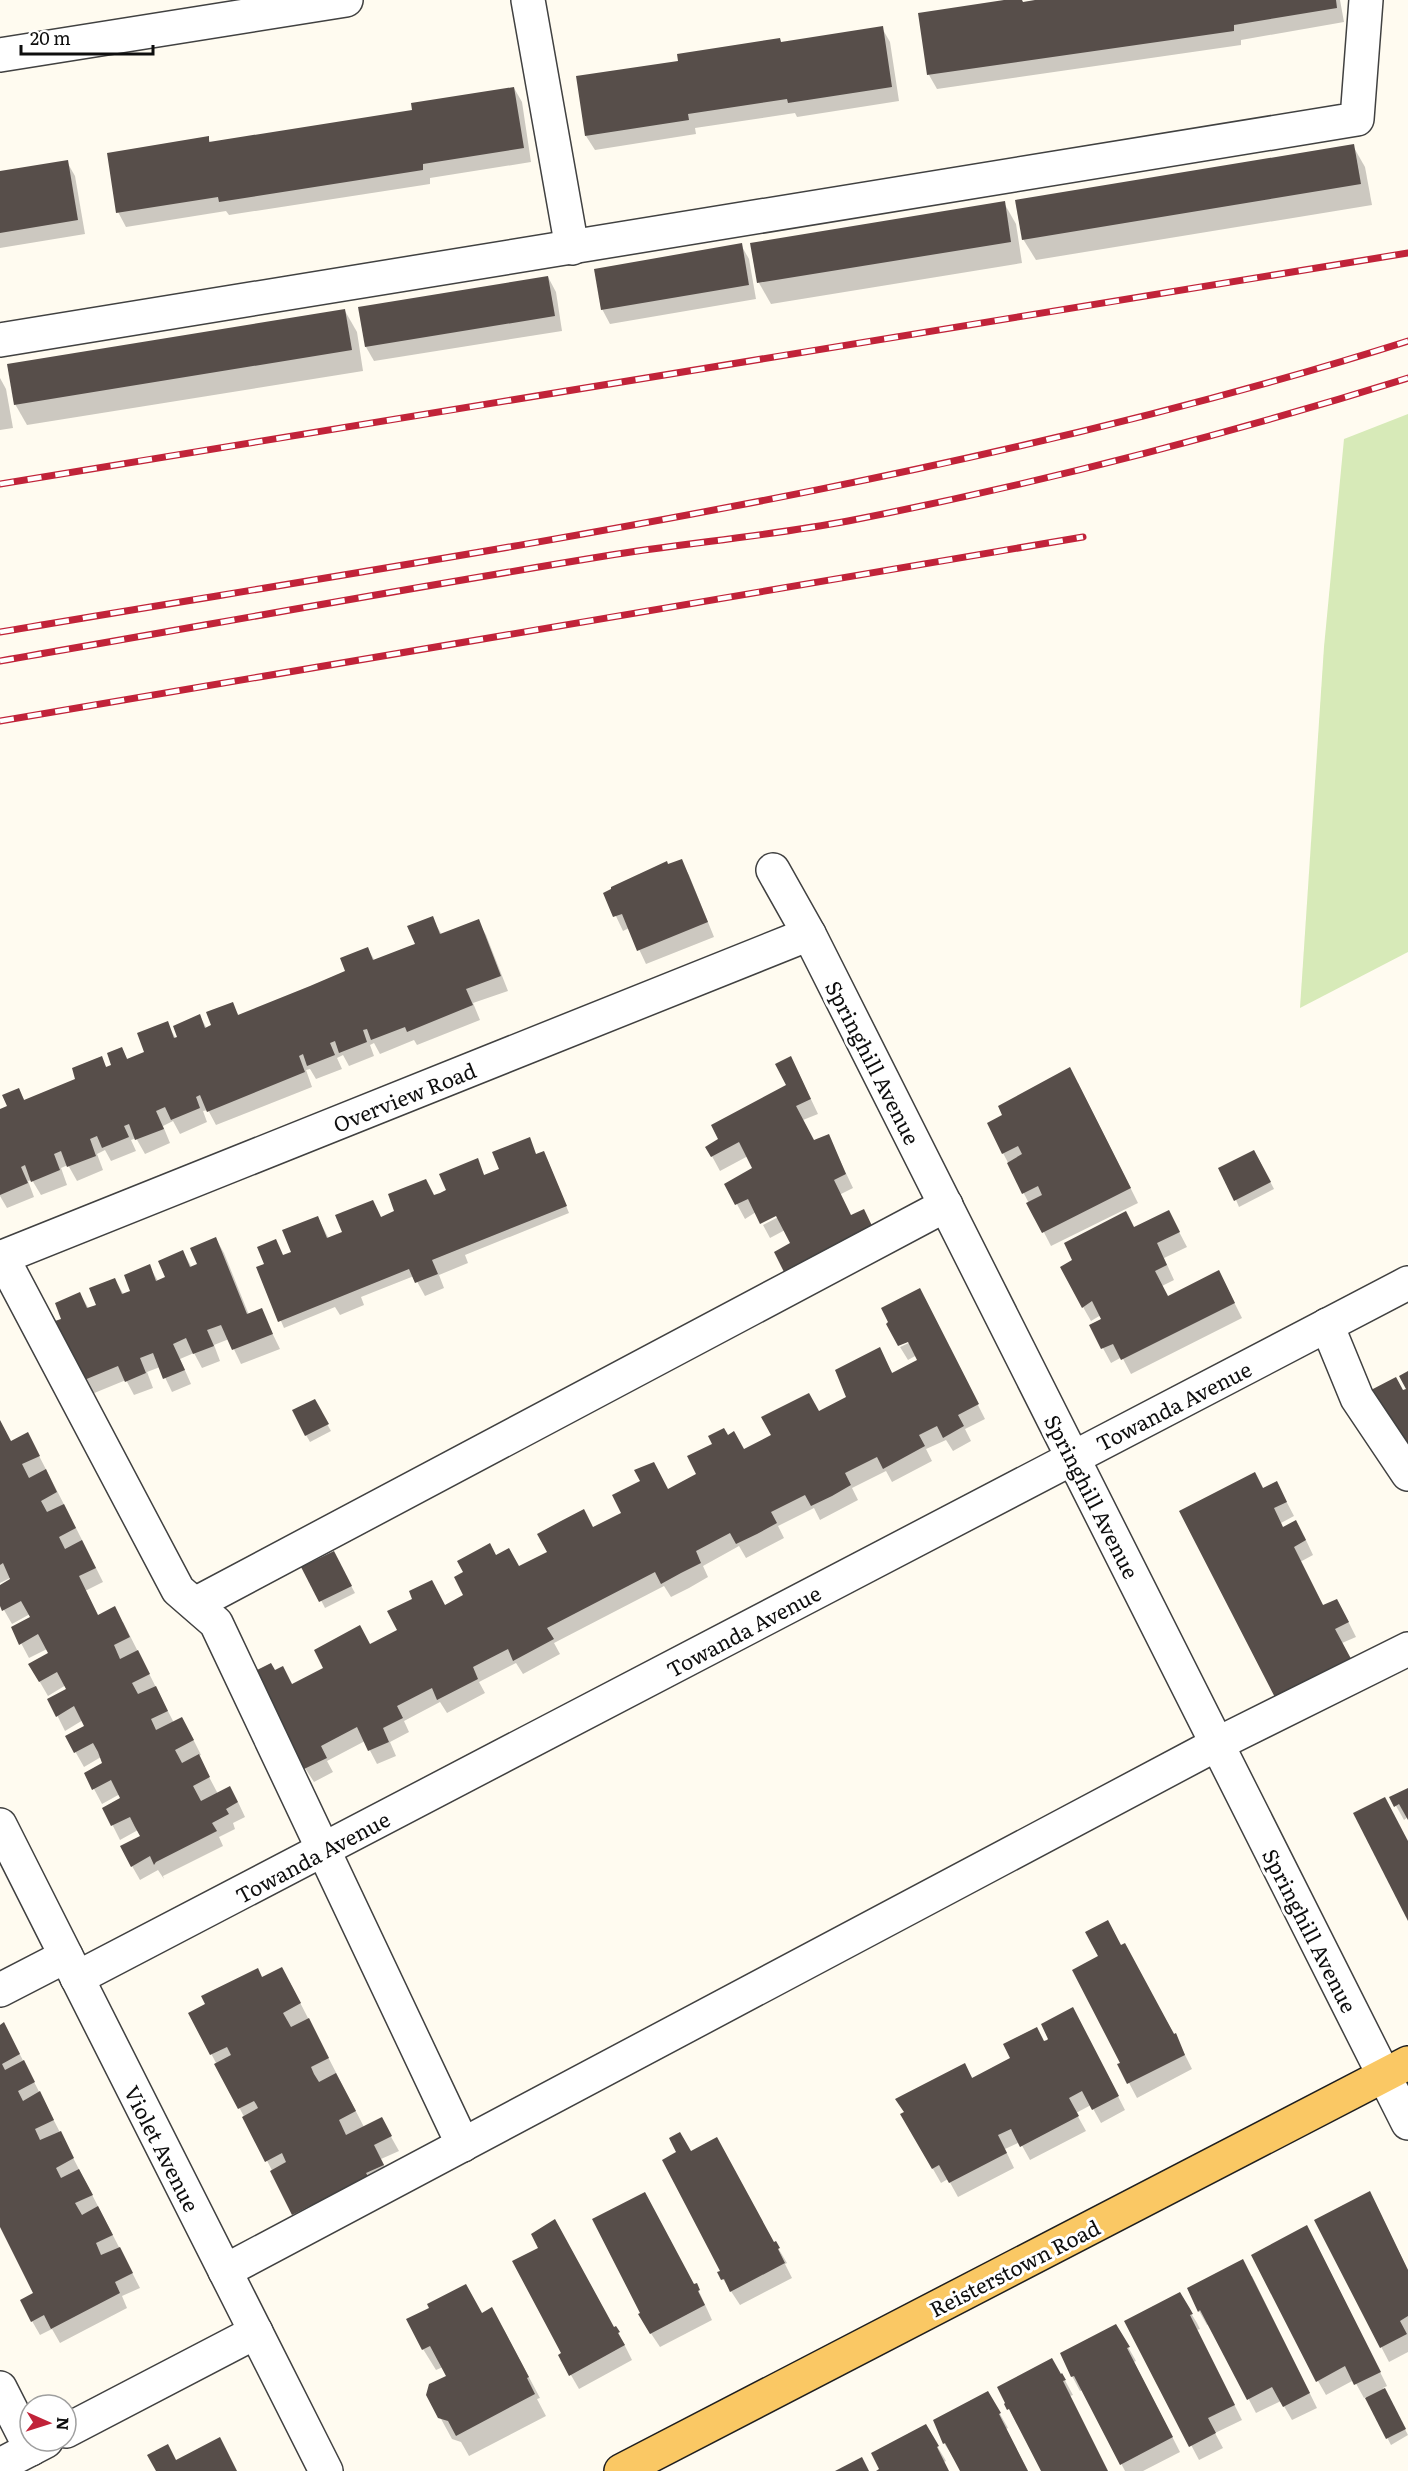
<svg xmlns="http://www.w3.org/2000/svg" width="1408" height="2471" font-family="Literata,serif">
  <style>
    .green { fill: #d7eab8 }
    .shadow { fill: #0003 }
    .building { fill: #574e4a }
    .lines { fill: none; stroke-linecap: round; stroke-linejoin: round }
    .minor-casing { stroke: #414141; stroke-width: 36 }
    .major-casing { stroke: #1f1f1f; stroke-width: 36 }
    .minor { stroke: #fff; stroke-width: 33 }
    .major { stroke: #fac864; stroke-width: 33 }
    .rail-casing { stroke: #c12339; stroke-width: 7 }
    .rail { stroke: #fff; stroke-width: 4.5; stroke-dasharray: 14; stroke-linecap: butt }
    .labels { text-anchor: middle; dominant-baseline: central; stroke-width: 6; stroke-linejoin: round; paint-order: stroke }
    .street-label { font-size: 21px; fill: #0e0e0e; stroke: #fff }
  </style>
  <rect width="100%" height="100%" fill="#fffbf0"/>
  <path class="green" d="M1408,414V952L1300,1008L1324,647L1344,439Z"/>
  <g class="shadow">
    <path d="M1014,0H1021L1023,3L1045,0H1340L1344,22L1241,40V45L937,89L929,75L919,15Z"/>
    <path d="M882,28L890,42L899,101L797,117L795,113L695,128L696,134L595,150L586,136L680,62Z"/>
    <path d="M514,88L522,102L531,162L430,178V184L229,215L226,211L126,227L118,212L208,138L211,143L414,111Z"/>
    <path d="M1353,146L1365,167L1372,205L1036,260L1023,239Z"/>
    <path d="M67,162L75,176L85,234L0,248V173Z"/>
    <path d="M1004,203L1016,224L1022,263L771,304L759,283L752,244Z"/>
    <path d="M741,245L749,259L756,299L610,324L602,309Z"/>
    <path d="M548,277L556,292L562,331L374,361L366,347L360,308Z"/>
    <path d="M345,311L357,332L363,371L27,425L15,404Z"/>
    <path d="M0,378L6,389L13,428L0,430Z"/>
    <path d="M681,861L689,875L714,937L646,964L629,928L623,931L605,893Z"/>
    <path d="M432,918L442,935L478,921L486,935L508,991L473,1003L480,1020L417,1045L414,1040L380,1054L374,1043L370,1045L374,1056L349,1066L343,1055L337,1058L342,1069L316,1079L310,1069L306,1070L312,1087L216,1125L208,1110L203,1111L207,1122L180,1134L173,1121L163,1126L170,1143L145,1154L136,1138L131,1140L136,1151L111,1161L105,1150L97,1154L103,1170L77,1181L68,1165L61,1168L67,1185L41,1195L32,1180L28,1181L34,1197L7,1208L0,1196V1111L9,1107L19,1090L25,1101L77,1080L101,1058L107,1068L113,1066L122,1049L128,1060L146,1052L167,1023L176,1039L200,1016L207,1029L213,1025L232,1004L239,1016L347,972L368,949L375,961L416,944Z"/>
    <path d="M798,1072L818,1114L803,1120L814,1142L828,1135L853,1188L841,1194L792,1243L785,1230L770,1238L763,1225L784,1214L756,1212L745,1219L726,1184L754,1169L748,1156L720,1171L707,1147L720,1140L788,1085Z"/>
    <path d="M1078,1083L1138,1203L1051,1246L1003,1153Z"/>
    <path d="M536,1155L547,1159L569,1213L465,1255L468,1263L439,1275L444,1288L425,1296L414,1276L361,1297L364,1305L340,1315L335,1307L284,1328L258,1267L293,1253L318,1218L329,1239L447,1191L477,1160L485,1177Z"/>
    <path d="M1258,1158L1274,1189L1239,1207L1236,1200Z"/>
    <path d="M1176,1226L1187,1247L1164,1258L1174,1280L1162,1286L1168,1298L1226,1286L1242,1318L1131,1374L1122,1357L1111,1363L1091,1326L1103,1319L1101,1315L1091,1321L1083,1307L1135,1229Z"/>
    <path d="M216,1239L224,1253L249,1315L261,1310L280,1349L241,1364L229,1339L214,1345L220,1361L202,1368L194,1353L180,1359L191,1384L172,1392L160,1367L147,1372L153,1388L134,1395L126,1380L87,1396L63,1320L80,1294L89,1309L98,1306L115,1280L124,1295L132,1292L149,1266L158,1281L166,1278L183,1252L192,1268L199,1265Z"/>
    <path d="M927,1304L985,1419L965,1429L971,1441L953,1451L946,1440L926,1449L932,1461L892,1482L886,1471L852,1488L858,1500L820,1520L814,1508L778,1526L784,1538L746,1558L739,1546L703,1566L708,1577L689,1588L671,1597L664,1586L554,1643L560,1654L523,1674L516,1663L479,1682L485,1693L447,1713L440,1702L404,1721L409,1732L390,1742L396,1756L377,1764L365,1741L327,1761L333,1772L314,1782L305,1768L274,1672L293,1685L465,1596L496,1557L519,1568L698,1475L728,1437L744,1451L848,1398L887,1364L893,1374L919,1360L917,1355L908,1360L900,1347L915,1340Z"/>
    <path d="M314,1401L331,1431L310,1442L306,1435Z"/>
    <path d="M0,1421L11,1443L35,1448L72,1520L103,1582L85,1591L98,1617L123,1622L174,1723L190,1733L201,1755L198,1756L218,1794L238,1802L245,1817L233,1823L235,1829L219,1837L223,1846L163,1876L164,1879L158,1870L140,1880L132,1866L142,1837L138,1830L120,1840L104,1808L122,1799L120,1794L102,1804L86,1774L104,1764L101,1757L84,1767L67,1737L86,1726L83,1720L65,1731L49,1699L68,1689L66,1685L48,1696L30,1665L50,1654L47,1649L29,1658L13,1628L32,1618L30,1614L12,1624L0,1603V1586L11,1580L10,1578L0,1583Z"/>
    <path d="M1263,1490L1284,1497L1294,1516L1281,1523L1283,1529L1304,1536L1313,1555L1300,1562L1324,1607L1345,1615L1356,1637L1342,1643L1291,1722Z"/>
    <path d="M333,1553L355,1593L325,1608L304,1567Z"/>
    <path d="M1408,1789V1817L1404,1820L1391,1797Z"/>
    <path d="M1121,1946L1175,2035L1192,2069L1137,2098L1119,2064L1122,2063Z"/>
    <path d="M262,1979L290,1983L364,2127L381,2119L399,2151L381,2159L391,2179L302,2228L190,2013Z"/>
    <path d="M1081,2024L1125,2110L1101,2123L1091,2105L1076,2113L1086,2131L1030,2160L1020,2142L1005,2149L1014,2168L958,2197L948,2179L941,2183L902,2115L965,2065L973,2079Z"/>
    <path d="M0,2026L12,2039L140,2288L122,2296L127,2308L60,2343L52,2329L40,2335L32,2321L35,2294L0,2224Z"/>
    <path d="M690,2153L774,2244L775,2243L787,2263L785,2264L792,2278L740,2305L719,2273L722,2272Z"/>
    <path d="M1377,2207L1408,2270V2352L1389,2362L1316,2221Z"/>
    <path d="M1315,2241L1387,2386L1383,2388L1408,2435L1391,2445L1366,2397L1364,2398L1354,2380L1326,2395L1318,2381Z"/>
    <path d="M1252,2276L1317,2408L1292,2420L1281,2401L1256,2413L1209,2324L1207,2325L1199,2311L1189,2289Z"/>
    <path d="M696,2285L712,2320L660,2347L648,2329L642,2314Z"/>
    <path d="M1179,2294L1197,2323L1200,2329L1197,2330L1242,2420L1215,2433L1223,2448L1199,2460L1126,2322Z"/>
    <path d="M482,2314L504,2330L540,2398L537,2399L546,2416L469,2456L461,2442L452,2439L440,2417L448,2377L443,2367L436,2370L423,2349Z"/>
    <path d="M1116,2326L1136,2361L1134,2362L1180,2452L1143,2471H1125L1083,2390L1080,2391L1072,2376Z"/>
    <path d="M616,2328L632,2360L579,2389L560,2356Z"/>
    <path d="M1062,2375L1073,2395L1070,2396L1107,2471H1042L998,2388Z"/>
    <path d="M988,2393L1008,2428L1006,2429L1028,2471H962L944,2443Z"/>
    <path d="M925,2426L946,2461L944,2462L948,2471H879Z"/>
  </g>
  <g class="building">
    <path d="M1004,0H1022L1023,2L1035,0H1336L1337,8L1234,25V31L927,75L918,13Z"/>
    <path d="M883,26L892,87L788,103L787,99L688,114L689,120L585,136L576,76L678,61L677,54L780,38L781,42Z"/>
    <path d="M514,87L524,148L423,164V170L219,202L218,197L116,213L107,153L209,136V142L412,110L411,103Z"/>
    <path d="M1354,144L1361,184L1022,240L1015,200Z"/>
    <path d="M68,160L78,220L0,233V171Z"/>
    <path d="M1005,201L1011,242L757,283L750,243Z"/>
    <path d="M742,243L749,285L601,310L594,269Z"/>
    <path d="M548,276L555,316L365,347L358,307Z"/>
    <path d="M345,309L352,350L14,405L7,364Z"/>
    <path d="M682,859L708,922L637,951L622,914L613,917L603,893L611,889V887L667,861L668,864Z"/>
    <path d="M433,916L440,934L479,919L501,976L466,989L473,1005L407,1032L405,1027L371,1040L367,1029L363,1030L367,1042L339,1053L335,1041L330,1043L335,1055L307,1066L303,1054L299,1056L305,1072L207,1112L200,1095L196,1097L200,1108L171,1120L165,1107L156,1111L164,1129L135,1140L129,1124L124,1126L129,1137L102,1148L97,1136L90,1139L96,1156L67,1167L61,1151L54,1154L60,1170L31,1182L25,1165L21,1167L28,1183L0,1195V1109L7,1106L2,1095L19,1088L24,1100L75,1079L72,1068L102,1056L106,1067L111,1065L107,1053L122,1047L127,1059L144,1052L137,1033L168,1021L174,1038L177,1037L173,1026L200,1014L205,1028L211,1025L206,1012L233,1002L238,1015L310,986L345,971L340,958L368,947L373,960L412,945L415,944L407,926Z"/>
    <path d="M791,1056L811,1099L796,1106L814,1140L829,1134L846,1174L834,1180L851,1215L864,1209L874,1230L786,1276L774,1252L790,1243L776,1216L760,1224L748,1199L735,1205L724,1184L752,1168L739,1142L711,1157L705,1147L718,1139L711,1125L786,1085L775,1064Z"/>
    <path d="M1070,1067L1131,1188L1042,1233L1026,1203L1042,1195L1038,1186L1022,1194L1007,1163L1022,1154L1018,1146L1002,1154L987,1123L1002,1115L998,1106Z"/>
    <path d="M530,1137L536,1154L544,1151L567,1206L432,1260L438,1274L415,1283L409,1269L278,1322L256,1267L264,1264L257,1247L276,1239L283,1255L291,1252L282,1230L318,1216L327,1238L342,1232L335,1215L373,1200L381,1217L394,1211L388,1194L426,1179L434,1195L440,1193L446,1190L439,1174L478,1158L484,1175L499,1169L492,1152Z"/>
    <path d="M1254,1150L1271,1182L1234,1201L1218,1168Z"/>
    <path d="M1169,1210L1180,1232L1157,1243L1167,1265L1155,1271L1168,1296L1219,1270L1235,1303L1121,1360L1113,1344L1101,1349L1089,1325L1101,1319L1092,1301L1082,1308L1060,1267L1072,1260L1064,1243L1126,1211L1134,1227Z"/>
    <path d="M216,1237L247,1314L262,1308L273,1334L232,1350L221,1325L207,1330L214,1346L193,1354L186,1338L173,1344L185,1370L163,1379L153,1353L140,1358L146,1373L125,1382L118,1366L77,1383L52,1322L61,1319L55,1303L80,1292L87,1308L96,1305L89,1288L115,1278L122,1294L130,1291L124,1275L150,1264L156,1281L165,1277L158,1261L183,1250L190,1267L197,1264L190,1248Z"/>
    <path d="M920,1288L979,1404L958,1415L964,1426L943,1438L937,1426L919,1435L925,1446L883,1469L877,1457L845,1473L851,1485L832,1496L811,1506L805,1495L771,1512L777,1523L757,1534L736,1544L730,1533L696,1551L701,1563L681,1573L661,1584L655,1572L547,1628L554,1639L513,1661L508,1649L473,1667L478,1679L437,1700L432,1688L397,1706L403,1718L383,1728L389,1742L368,1751L357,1727L321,1746L327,1758L304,1769L257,1670L271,1663L275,1670L283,1666L292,1684L323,1668L314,1650L360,1625L370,1644L397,1630L387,1611L412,1599L409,1591L432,1580L445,1605L463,1595L454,1577L463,1572L457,1561L481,1548L490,1543L496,1555L509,1548L519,1566L547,1552L537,1534L561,1521L584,1509L593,1527L621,1513L612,1495L640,1481L634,1470L654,1462L668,1489L696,1474L687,1456L712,1444L708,1436L724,1428L728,1435L734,1431L744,1449L771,1435L761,1417L809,1393L819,1411L846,1397L835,1370L880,1347L892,1373L917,1360L908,1342L898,1346L886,1324L888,1322L881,1308Z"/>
    <path d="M1408,1371V1460L1371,1390L1396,1377L1403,1390L1406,1389L1399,1376Z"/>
    <path d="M315,1399L329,1424L305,1436L292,1410Z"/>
    <path d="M0,1420L11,1441L28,1432L40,1456L22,1464L29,1478L46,1469L57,1492L41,1501L47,1512L64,1504L76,1528L59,1537L65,1549L82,1540L96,1568L79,1576L98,1615L115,1606L130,1637L114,1645L120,1659L138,1650L150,1674L132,1683L138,1694L156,1686L168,1711L151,1719L156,1730L182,1717L194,1740L175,1750L182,1763L199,1754L210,1777L193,1786L201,1801L230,1786L238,1802L226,1809L229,1814L212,1823L217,1831L156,1862L154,1865L150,1856L131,1867L120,1846L140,1836L135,1827L130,1817L111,1826L102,1808L120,1798L111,1780L92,1790L84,1773L102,1763L98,1752L93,1743L74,1753L65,1736L84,1726L74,1706L56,1717L47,1699L66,1689L57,1672L39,1682L28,1664L48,1653L38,1634L19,1645L11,1627L30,1617L21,1601L2,1611L0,1606V1585L10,1579L3,1563L0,1565Z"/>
    <path d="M1255,1472L1263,1488L1277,1481L1287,1502L1274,1508L1283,1527L1296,1520L1306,1540L1294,1547L1323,1605L1337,1599L1349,1622L1335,1629L1356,1668L1281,1709L1179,1511Z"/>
    <path d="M334,1551L352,1586L319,1602L301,1567Z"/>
    <path d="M1408,1788V1820L1399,1804L1394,1807L1389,1797Z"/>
    <path d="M1385,1797L1408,1841V1921L1353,1813Z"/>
    <path d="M1108,1920L1121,1945L1125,1943L1174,2034L1176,2033L1185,2055L1127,2084L1117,2064L1120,2063L1072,1970L1098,1956L1085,1932Z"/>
    <path d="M282,1967L301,2003L283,2013L291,2027L309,2018L329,2058L311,2067L314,2074L319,2082L336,2073L356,2111L339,2120L346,2135L382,2117L392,2136L374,2145L384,2165L366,2173L370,2180L312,2211L310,2206L292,2215L270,2171L286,2162L282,2153L265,2162L242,2117L258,2108L256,2104L254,2101L238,2109L214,2064L231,2055L227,2047L210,2055L188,2013L205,2004L201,1996L258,1968L262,1977Z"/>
    <path d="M1073,2007L1119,2096L1092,2110L1082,2091L1069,2098L1079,2116L1020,2147L1011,2129L998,2135L1007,2153L949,2183L939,2165L932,2169L900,2114L904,2112L895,2099L965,2063L972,2078L1010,2058L1003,2044L1037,2027L1044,2041L1047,2040L1048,2039L1041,2024Z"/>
    <path d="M4,2022L20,2054L2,2064L5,2070L24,2060L35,2082L18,2091L23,2101L40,2091L54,2120L35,2129L40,2140L61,2131L74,2158L56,2168L61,2178L79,2169L93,2195L75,2203L82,2215L98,2206L113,2235L96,2243L101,2255L120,2247L133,2273L115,2282L120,2293L51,2329L44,2315L31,2322L20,2300L33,2293L0,2227V2025Z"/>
    <path d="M680,2132L691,2151L717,2137L774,2242L776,2241L780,2248L778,2249L785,2263L730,2292L724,2279L721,2280L717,2272L720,2271L662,2160L676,2152L669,2138Z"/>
    <path d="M1370,2191L1408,2270V2316L1400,2321L1407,2334L1380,2348L1314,2220Z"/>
    <path d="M645,2192L694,2284L697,2283L700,2290L698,2291L705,2305L650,2334L638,2314L640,2313L592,2219Z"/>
    <path d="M555,2219L614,2327L616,2326L620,2332L618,2333L625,2345L569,2376L558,2355L561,2353L512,2261L538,2248L531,2234Z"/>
    <path d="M1307,2225L1381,2372L1354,2385L1345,2366L1316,2382L1251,2255Z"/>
    <path d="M1243,2259L1310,2393L1283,2407L1272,2387L1247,2400L1200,2310L1198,2312L1187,2288Z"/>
    <path d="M466,2284L482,2313L492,2307L529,2377L527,2378L535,2394L456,2436L448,2421L438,2418L426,2395L429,2384L446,2376L430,2346L422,2350L406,2319L429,2308L427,2304Z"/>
    <path d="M1180,2292L1189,2307L1193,2314L1190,2315L1235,2405L1208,2418L1216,2433L1189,2447L1124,2321Z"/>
    <path d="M1116,2324L1130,2347L1127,2348L1173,2437L1120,2465L1074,2376L1071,2377L1060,2353Z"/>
    <path d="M1052,2358L1061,2374L1062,2373L1066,2380L1063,2381L1108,2471H1041L1009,2409L1007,2410L1004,2404L1005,2403L997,2387Z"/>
    <path d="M1385,2388L1406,2429L1386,2439L1365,2398Z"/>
    <path d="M988,2391L1001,2413L999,2414L1028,2471H960L945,2443L943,2444L933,2420Z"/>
    <path d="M926,2424L939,2446L937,2447L949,2471H876L879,2469L871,2453Z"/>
    <path d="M220,2437L237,2471H156L147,2455L168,2444L176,2460Z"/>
    <path d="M862,2457L869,2471H835Z"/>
  </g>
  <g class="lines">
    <g class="minor-casing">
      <g id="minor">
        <path d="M528,0L572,248"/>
        <path d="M0,55L346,0"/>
        <path d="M0,340L1357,119L1366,0"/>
        <path d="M773,870L809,934L1408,2123"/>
        <path d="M2,1257L178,1590L216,1623L463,2145"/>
        <path d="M0,1258L809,934"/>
        <path d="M1327,1325L1357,1398L1408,1474"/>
        <path d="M195,1604L946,1205"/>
        <path d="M0,1825L326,2471"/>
        <path d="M77,1978L1408,1283"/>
        <path d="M0,1990L66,1956"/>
        <path d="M225,2271L1217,1744L1408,1649"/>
        <path d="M0,2388L31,2449"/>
        <path d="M66,2431L256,2332"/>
        <path d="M0,2465L46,2441"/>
      </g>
    </g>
    <g class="major-casing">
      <path id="major" d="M621,2471L1408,2063"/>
    </g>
    <use href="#minor" class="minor"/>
    <use href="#major" class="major"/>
    <g class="rail-casing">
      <g id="rail">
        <path d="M0,484L1408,253"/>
        <path d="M0,632C472,552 950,486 1408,341"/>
        <path d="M0,661C202,626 403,589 605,556C686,543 768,536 848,521C1037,484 1225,435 1408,378"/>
        <path d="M0,721L1083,537"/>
      </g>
    </g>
    <use href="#rail" class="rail"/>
  </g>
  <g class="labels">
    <g class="street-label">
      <text transform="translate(874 1062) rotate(63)">Springhill Avenue</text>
      <text transform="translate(404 1096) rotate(-22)">Overview Road</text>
      <text transform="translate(1173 1405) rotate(-27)">Towanda Avenue</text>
      <text transform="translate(1093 1496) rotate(63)">Springhill Avenue</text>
      <text transform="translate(743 1630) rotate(-28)">Towanda Avenue</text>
      <text transform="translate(312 1856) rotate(-28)">Towanda Avenue</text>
      <text transform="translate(1311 1930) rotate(63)">Springhill Avenue</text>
      <text transform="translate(163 2148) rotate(63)">Violet Avenue</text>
      <text transform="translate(1014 2267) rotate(-27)">Reisterstown Road</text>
    </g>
  </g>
  <g transform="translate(48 2423) rotate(93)"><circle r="28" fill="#ffffff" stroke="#9f9f9f" stroke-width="1.5"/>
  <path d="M0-4.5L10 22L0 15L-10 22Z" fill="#c12339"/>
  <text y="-9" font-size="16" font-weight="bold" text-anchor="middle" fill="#0e0e0e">N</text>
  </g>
  <path d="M21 45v9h132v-9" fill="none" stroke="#0e0e0e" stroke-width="3"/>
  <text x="30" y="45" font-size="18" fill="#0e0e0e" stroke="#ffffff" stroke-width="4.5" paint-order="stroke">20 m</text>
</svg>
